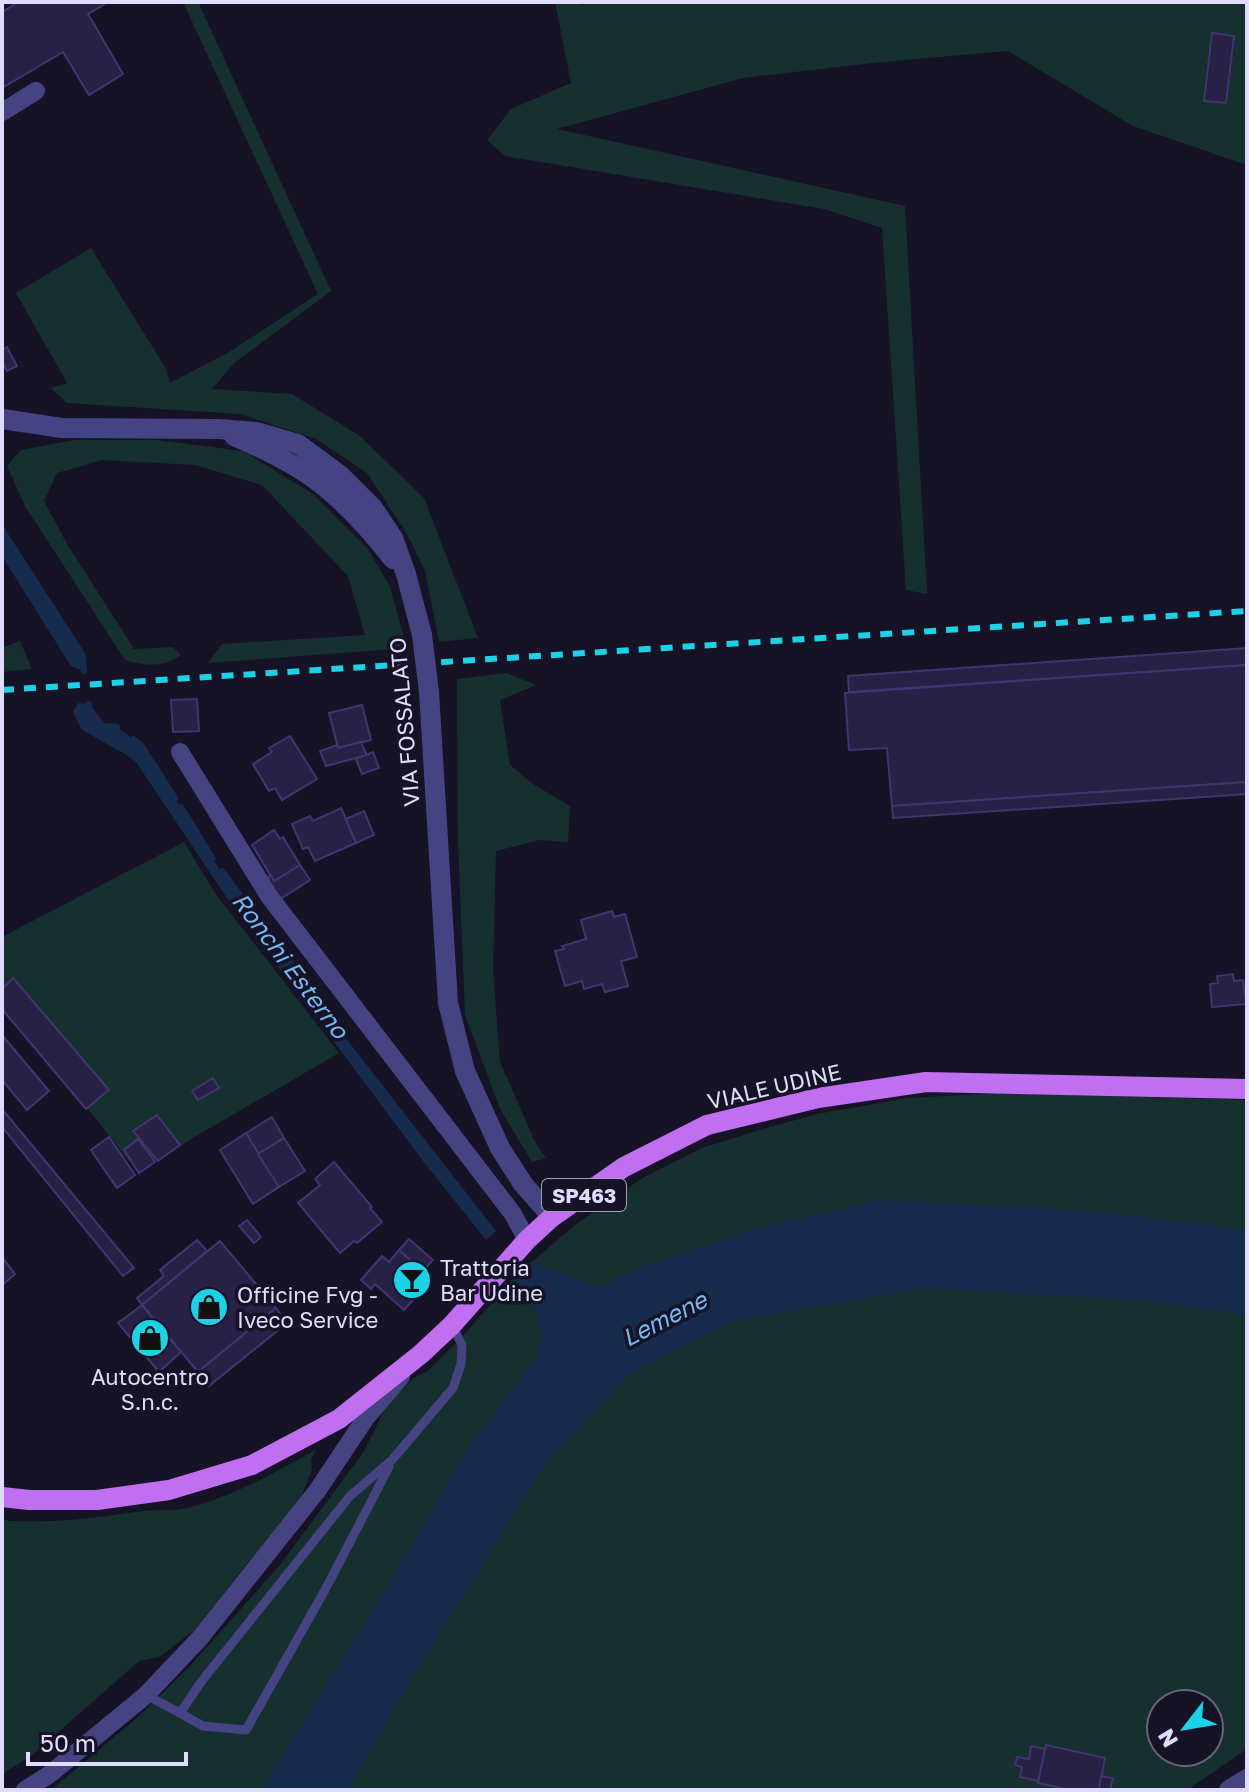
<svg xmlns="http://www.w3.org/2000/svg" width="1249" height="1792" font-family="'Golos Text',sans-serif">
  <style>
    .green { fill: #16302f; fill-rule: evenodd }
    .water { fill: #172b4c }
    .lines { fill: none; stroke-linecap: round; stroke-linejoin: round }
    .stream { stroke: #172b4c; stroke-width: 6 }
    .building { fill: #282146; stroke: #41356f; stroke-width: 2 }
    .service { stroke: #454381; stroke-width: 9 }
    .minor { stroke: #454381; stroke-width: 18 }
    .tertiary { stroke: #454381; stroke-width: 20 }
    .primary { stroke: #c06ff0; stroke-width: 20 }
    .rail { stroke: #1dd2e7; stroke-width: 6; stroke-dasharray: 12 10; stroke-linecap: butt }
    .tertiary-bridge { stroke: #454381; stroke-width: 20 }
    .labels { text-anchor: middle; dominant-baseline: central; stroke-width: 7; stroke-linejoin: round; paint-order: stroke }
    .shield { fill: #161327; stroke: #a3a0bb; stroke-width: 2 }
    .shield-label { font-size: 20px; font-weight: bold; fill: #e0dcfb }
    .street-label { font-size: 22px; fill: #e0dcfb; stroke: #161327 }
    .poi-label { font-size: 22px; fill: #e0dcfb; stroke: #161327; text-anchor: start }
    .water-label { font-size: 24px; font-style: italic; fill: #75b7f0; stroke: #161327 }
  </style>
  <rect width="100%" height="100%" fill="#161327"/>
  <g class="green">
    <path d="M183,2H198L331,291L234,363L212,389L292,394L360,436L424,498L478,638L439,642L425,571L407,534L367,473L316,439L240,414L67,403L51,388L67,383L16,293L91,248L165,367L170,383L229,352L318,294Z"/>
    <path d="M555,2H580L581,5L599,2H1247V165L1133,126L1008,51L882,62L743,78L557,129L905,206L927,594L906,590L882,228L824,209L505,156L487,140L511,109L571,83Z"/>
    <path d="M74,440H157L243,451L313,494L368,549L390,587L407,648L208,663L222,644L365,635L348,576L262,485L195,465L102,460L57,473L44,501L67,544L134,649L173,647L181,655C164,668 144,666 125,660L25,506L7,466L21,450Z"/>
    <path d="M20,641L32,669L2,672V648Z"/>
    <path d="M507,673L536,685L500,700L510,765L533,784L570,806L568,842L539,840L496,851L493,971L500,1062L535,1142L546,1158L532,1162L500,1109L465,1015L458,841L457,679Z"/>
    <path d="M184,842L215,893L339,1053L191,1139L139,1173L2,1001V937Z"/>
    <path d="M999,1093L1247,1100V1749L1187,1790H51L138,1717L189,1667L280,1565L363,1453L388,1403L415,1377L427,1372L465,1334L513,1278L575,1225L641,1179L702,1148L756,1131L817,1114L908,1098ZM1161,1704H1209V1752H1161Z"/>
    <path d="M316,1450L311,1460L312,1470L296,1509L249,1561L195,1630L159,1657L139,1661L31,1756L2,1774V1520C49,1525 97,1517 144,1511C158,1509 173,1512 187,1508C233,1497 275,1472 316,1450Z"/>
  </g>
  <g class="water">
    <path d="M2,530L82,654L84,671L71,666L2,556Z"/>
    <path d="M78,703L89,704L90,710L103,725L117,727L141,745L216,864L352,1046L496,1231L486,1240L423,1161L231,904L136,762L125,754L82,730L73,712Z"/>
    <path d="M881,1200L1098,1211L1247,1230V1315L1148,1301L925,1288L732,1321L626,1377L544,1465L414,1675L348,1790H261L381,1596L474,1438L536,1358L542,1334L530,1296L513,1278L531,1262L598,1287L649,1264L757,1228Z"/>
  </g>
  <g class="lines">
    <g class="stream">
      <path d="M2,530L82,654L84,671"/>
      <path d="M89,704L90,710L103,726L117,727"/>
      <path d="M133,739L141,745L175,798"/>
      <path d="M181,807L213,859"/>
      <path d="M222,871L344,1035"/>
    </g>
  </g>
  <g class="building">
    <path d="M19,2H108L88,14L123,74L89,95L63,52L2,88V12Z"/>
    <path d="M1212,33L1234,36L1226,103L1204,101Z"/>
    <path d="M7,347L17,366L7,371L2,361V350Z"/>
    <path d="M1247,648V665L849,692L848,676Z"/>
    <path d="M1247,665V782L892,806L887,748L849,750L845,693Z"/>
    <path d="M197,699L199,731L173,732L171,700Z"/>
    <path d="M362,705L371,740L338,748L329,713Z"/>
    <path d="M290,736L317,779L282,800L275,788L269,791L253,764L272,752L269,748Z"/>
    <path d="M361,742L367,755L326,766L320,751L337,745L338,748Z"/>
    <path d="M373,752L379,768L362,774L356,759Z"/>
    <path d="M1247,782V794L893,818L892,806Z"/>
    <path d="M341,808L356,843L315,861L308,847L303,849L292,824L310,816L313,821Z"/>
    <path d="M364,811L374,835L356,843L346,819Z"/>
    <path d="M274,830L280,839L283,837L300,865L274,881L252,845Z"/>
    <path d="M300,865L310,880L277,901L264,880L271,875L274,881Z"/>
    <path d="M612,911L614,917L625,914L637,957L621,961L628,986L605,992L602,984L584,989L582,981L565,986L555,951L564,949L562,946L586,939L581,920Z"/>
    <path d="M1233,974L1234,981L1243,980L1246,1004L1212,1007L1210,984L1218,983L1217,976Z"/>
    <path d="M13,978L109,1090L86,1109L2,1009V989Z"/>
    <path d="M2,1035L49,1091L27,1110L2,1080Z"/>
    <path d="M213,1078L219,1088L198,1100L192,1091Z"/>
    <path d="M2,1109L134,1268L123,1276L2,1127Z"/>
    <path d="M157,1115L180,1145L158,1161L133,1131Z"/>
    <path d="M272,1117L284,1138L258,1154L246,1133Z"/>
    <path d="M246,1133L279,1187L253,1204L220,1150Z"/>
    <path d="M109,1137L135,1175L117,1188L91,1150Z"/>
    <path d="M284,1138L305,1171L279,1187L258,1154Z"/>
    <path d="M138,1139L155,1162L139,1173L124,1150Z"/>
    <path d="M334,1162L372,1207L370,1208L382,1222L357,1243L354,1241L340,1253L298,1203L320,1185L315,1179Z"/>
    <path d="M247,1220L261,1237L254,1243L239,1226Z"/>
    <path d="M409,1239L433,1260L423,1271L399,1250Z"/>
    <path d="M197,1240L207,1251L142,1305L137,1298L164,1276L160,1270Z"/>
    <path d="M220,1241L276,1308L198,1372L142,1305Z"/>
    <path d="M399,1250L431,1279L404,1310L375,1284L371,1289L361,1280L382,1256L389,1262Z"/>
    <path d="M2,1257L15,1274L2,1285Z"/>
    <path d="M142,1305L181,1352L159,1372L118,1323Z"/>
    <path d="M276,1308L287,1323L209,1386L198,1372Z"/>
    <path d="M1046,1745L1105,1758L1099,1790H1070L1038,1783Z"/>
    <path d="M1031,1746L1045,1749L1038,1781L1020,1777L1022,1767L1015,1765L1017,1757L1029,1759Z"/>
    <path d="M1101,1776L1113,1778L1110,1790H1099Z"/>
  </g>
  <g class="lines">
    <g class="service">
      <path d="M146,1695L180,1713L203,1726L246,1730L325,1590L389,1467"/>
      <path d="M180,1713L201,1682L350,1496L392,1460L453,1388L461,1364L462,1345L452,1325"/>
    </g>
    <g class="minor">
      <path d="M2,112L36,91"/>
      <path d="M180,752L269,896L513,1214L527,1240"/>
      <path d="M25,1790L50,1774L146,1695L200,1638L317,1491L365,1419L401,1377"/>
    </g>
    <g class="tertiary">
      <path d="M2,419L62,428L219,429L257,432L298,444L340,475L373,508L393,538L406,574L422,635"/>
      <path d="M234,436C266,450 298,465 325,487C350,508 373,533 393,559"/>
      <path d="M429,692L448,1003L465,1071L500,1148L523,1184L552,1217"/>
      <path d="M1229,1790L1247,1779"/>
    </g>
    <path class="primary" d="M2,1497L29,1500H97L169,1490L252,1465L339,1419L421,1354L452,1325L527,1240L552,1217L624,1167L707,1125L818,1098L926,1082L1247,1089"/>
    <path class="rail" d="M2,690L1247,611"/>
    <path class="tertiary-bridge" d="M422,635L429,692"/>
  </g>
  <defs>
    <g id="bar-disc" transform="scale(2)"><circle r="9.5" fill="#1dd2e7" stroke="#161327"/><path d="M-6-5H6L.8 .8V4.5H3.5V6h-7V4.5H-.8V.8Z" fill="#111"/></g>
    <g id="shop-disc" transform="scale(2)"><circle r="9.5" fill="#1dd2e7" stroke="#161327"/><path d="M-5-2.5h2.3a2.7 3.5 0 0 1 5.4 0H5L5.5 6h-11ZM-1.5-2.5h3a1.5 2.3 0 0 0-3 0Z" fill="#111"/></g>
  </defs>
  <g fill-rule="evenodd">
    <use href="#bar-disc" x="412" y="1280"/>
    <use href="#shop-disc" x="209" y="1307"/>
    <use href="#shop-disc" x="150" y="1338"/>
  </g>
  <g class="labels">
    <rect class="shield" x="542" y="1179" width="84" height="32" rx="6"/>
    <g class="shield-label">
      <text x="584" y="1195">SP463</text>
    </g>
    <g class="street-label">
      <text transform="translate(404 722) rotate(-95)">VIA FOSSALATO</text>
      <text transform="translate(774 1086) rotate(-13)">VIALE UDINE</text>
    </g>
    <g class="poi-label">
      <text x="440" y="1267">Trattoria<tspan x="440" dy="25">Bar Udine</tspan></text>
      <text x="237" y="1294">Officine Fvg -<tspan x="237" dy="25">Iveco Service</tspan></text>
      <text x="150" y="1376" text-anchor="middle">Autocentro<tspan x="150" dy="25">S.n.c.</tspan></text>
    </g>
    <g class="water-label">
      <text transform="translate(291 965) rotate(53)">Ronchi Esterno</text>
      <text transform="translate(664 1318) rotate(-27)">Lemene</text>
    </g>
  </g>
  <rect width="1249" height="1792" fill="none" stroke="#e0dcfb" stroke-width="8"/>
  <g transform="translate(1185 1728) rotate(239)"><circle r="38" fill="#161327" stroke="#67637c" stroke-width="2"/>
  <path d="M0-6L14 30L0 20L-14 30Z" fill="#1dd2e7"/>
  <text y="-12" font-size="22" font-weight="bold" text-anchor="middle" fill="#e0dcfb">N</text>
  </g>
  <path d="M28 1752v12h158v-12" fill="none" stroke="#e0dcfb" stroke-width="4"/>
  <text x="40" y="1752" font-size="24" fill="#e0dcfb" stroke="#161327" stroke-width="6" paint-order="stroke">50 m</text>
</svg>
